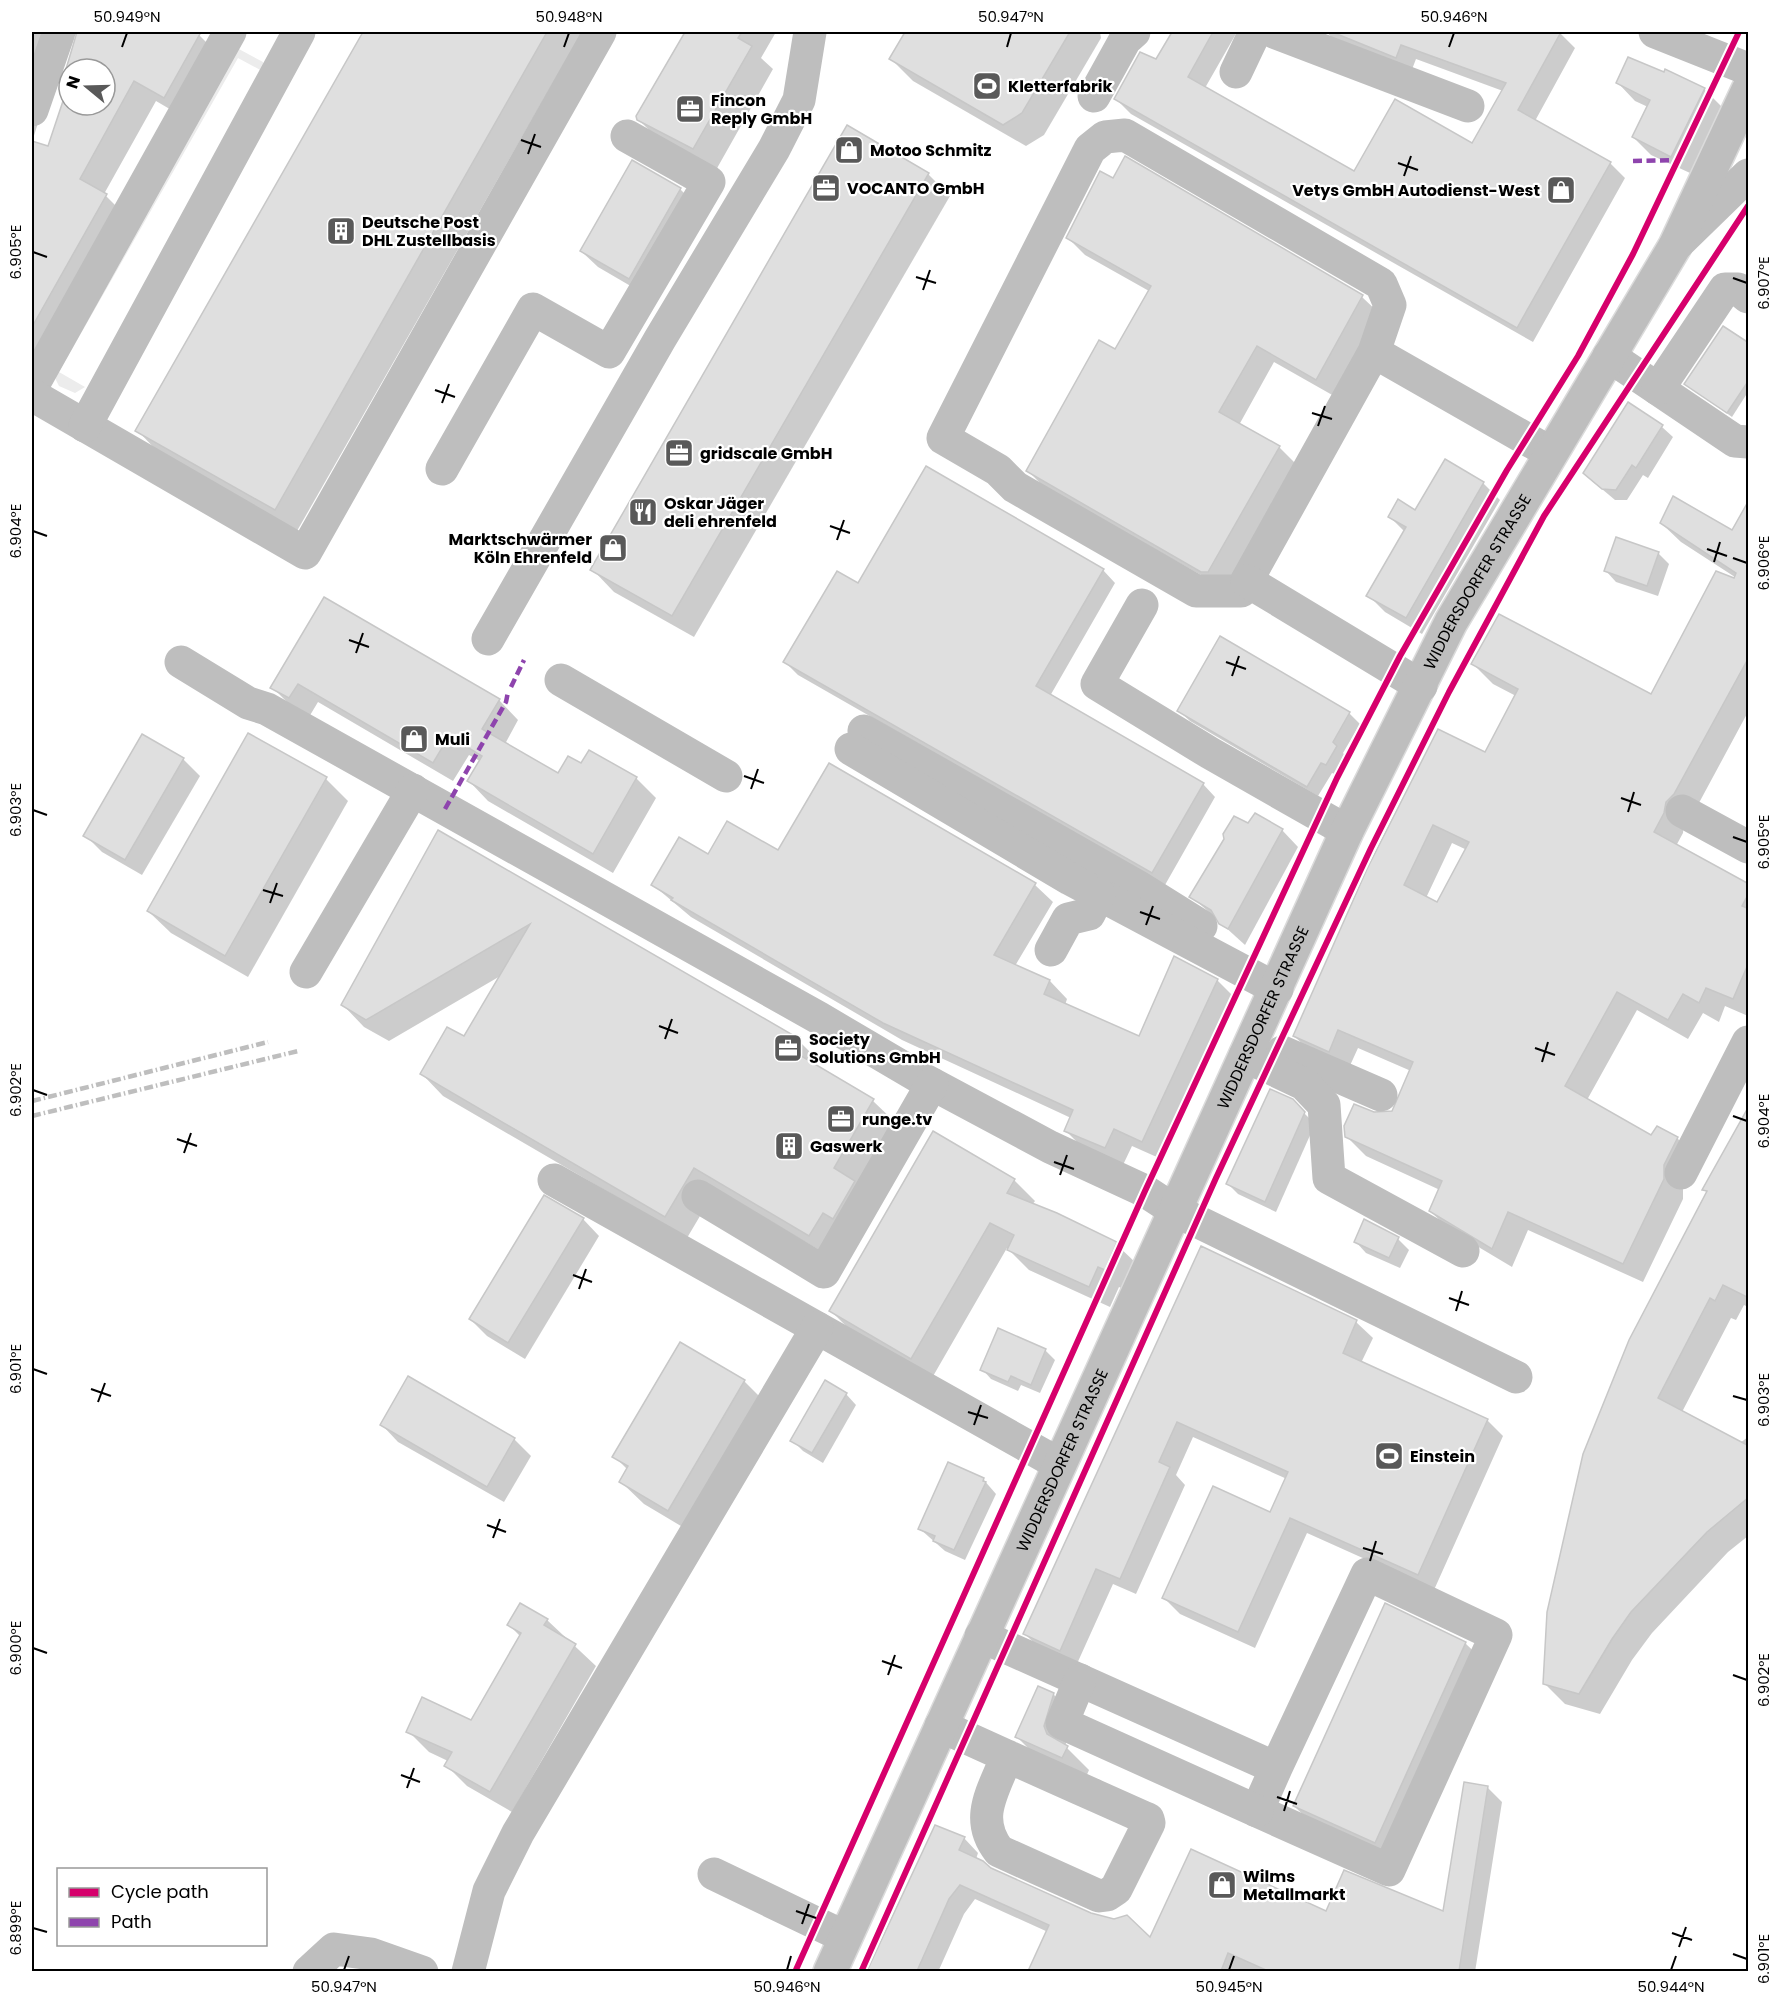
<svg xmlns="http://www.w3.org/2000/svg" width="1780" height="2003" font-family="Poppins,sans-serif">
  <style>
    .green { fill: #ececec }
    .shadow { fill: #0003; fill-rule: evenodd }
    .building { fill: #dfdfdf; stroke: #c7c7c7; stroke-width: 1.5; fill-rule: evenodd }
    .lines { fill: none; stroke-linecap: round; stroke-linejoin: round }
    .major-casing { stroke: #dbdbdb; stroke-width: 36 }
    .minor { stroke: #bebebe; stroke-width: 33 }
    .major { stroke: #bebebe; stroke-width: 33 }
    .rail { stroke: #bebebe; stroke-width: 4.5; stroke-dasharray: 9 3 1.5 3; stroke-linecap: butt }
    .quiet { stroke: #8e44ad; stroke-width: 4.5; stroke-dasharray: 9 4.5; stroke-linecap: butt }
    .cycleway-casing { stroke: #fff; stroke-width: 10 }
    .cycleway { stroke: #d6006c; stroke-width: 6 }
    .ticks { fill: none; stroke: #000; stroke-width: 2 }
    .labels { text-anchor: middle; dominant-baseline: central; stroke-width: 4.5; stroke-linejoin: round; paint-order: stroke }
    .poi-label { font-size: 16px; font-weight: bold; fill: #000; stroke: #fff; text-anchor: start }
    .street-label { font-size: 16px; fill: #000; stroke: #fff }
    .neatline { fill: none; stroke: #000; stroke-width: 2 }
    .ticks-label { font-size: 15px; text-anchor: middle; fill: #000 }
  </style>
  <rect width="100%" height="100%" fill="#fff"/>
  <path class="green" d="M237,48L263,62L264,72L238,58L59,372L85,387L75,393L59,386L53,374Z"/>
  <g class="shadow">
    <path d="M32,32H196L220,56L185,118L156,101L104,194L127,217L32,385ZM79,34L64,79L69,84V69H105V105H69V87L49,148L32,142L62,47L68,38Z"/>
    <path d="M364,32H582L297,531L159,453L137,430Z"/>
    <path d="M687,32H776L761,58L773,69L716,170L661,142L639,120Z"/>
    <path d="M907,32H1100L1101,38L1044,135L1026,146L913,81L891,59Z"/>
    <path d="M1174,32H1237L1205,88L1355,173L1472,145L1503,91L1416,59L1411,72L1339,44L1326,32L1560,33L1575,48L1535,121L1610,163L1625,178L1533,342L1131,114L1116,99L1157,61Z"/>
    <path d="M1618,83L1704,89L1722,107L1690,173L1651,155L1633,137L1648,107L1635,101Z"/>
    <path d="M1125,159L1362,297L1380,314L1334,396L1274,362L1239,425L1279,447L1296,464L1226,589L1045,488L1028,471L1116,351L1149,291L1085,255L1068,238L1113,180Z"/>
    <path d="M632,162L680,189L697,206L646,295L598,267L581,251Z"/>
    <path d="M928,174L950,196L694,637L614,592L592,569Z"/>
    <path d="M1748,345V392L1732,417L1686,384Z"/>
    <path d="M1628,404L1662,427L1673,437L1648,478L1643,475L1627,500H1615L1596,484Z"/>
    <path d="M1445,461L1483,483L1500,500L1422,634L1385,612L1368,595L1405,532L1390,517L1416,512Z"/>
    <path d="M1748,503V712L1693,814L1684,822L1683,833L1676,846L1748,886V1016L1725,1006L1719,1022L1703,1013L1688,1039L1637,1010L1587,1100L1652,1137L1657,1128L1677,1138L1697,1158L1683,1185V1199L1643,1282L1528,1230L1512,1267L1450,1230L1430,1211L1440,1190L1366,1156L1346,1136L1374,1114L1393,1112L1411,1071L1358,1048L1348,1070L1314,1055L1294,1036L1404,796L1439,731L1486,754L1516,696L1493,684L1473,664L1651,696L1738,579L1681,542L1661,523L1733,532ZM1452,843L1467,850L1438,904L1426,898Z"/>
    <path d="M1658,553L1669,564L1658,596L1616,582L1606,571Z"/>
    <path d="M1103,570L1115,583L1050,696L1203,784L1215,797L1165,885L798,675L785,662L859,586Z"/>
    <path d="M324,599L499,700L518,720L505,744L559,775L582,765L590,752L636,778L656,798L613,873L488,801L469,781L480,761L469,755L453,781L318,702L309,717L292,707L272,687Z"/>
    <path d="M1179,711L1349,713L1360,724L1343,753L1347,758L1337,775L1332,773L1318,796L1190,721Z"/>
    <path d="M249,735L326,779L348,801L248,977L171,933L148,911Z"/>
    <path d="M142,736L183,759L200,776L142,875L102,852L85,835Z"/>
    <path d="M830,765L1035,885L1053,902L1015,966L1050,981L1067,999L1065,1005L1139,1038L1217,980L1235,998L1159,1158L1132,1146L1123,1165L1083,1148L1065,1130L1071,1118L902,1040L691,917L653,885L709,856L779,852Z"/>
    <path d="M1249,825L1282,830L1298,847L1245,945L1191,896Z"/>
    <path d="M439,832L797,1039L819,1061L815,1066L873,1101L895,1122L831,1257L716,1189L687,1238L443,1096L422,1074L465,1038L502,975L389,1041L364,1027L343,1005Z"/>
    <path d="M1292,1101L1315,1124L1276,1212L1238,1194L1228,1184Z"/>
    <path d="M1748,1109V1307L1744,1305L1736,1320L1731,1318L1682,1412L1740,1443L1748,1437V1536L1728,1552L1652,1633L1632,1660L1600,1714L1565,1704L1544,1683L1708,1193L1704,1190Z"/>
    <path d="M1014,1180L1035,1201L1032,1205L1116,1244L1137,1264L1125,1290L1119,1287L1110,1307L1029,1270L1007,1248L932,1378L852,1332L831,1311Z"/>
    <path d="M583,1219L599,1236L525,1359L487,1336L470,1319Z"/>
    <path d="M1398,1239L1409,1250L1400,1268L1366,1253L1356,1242Z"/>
    <path d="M1202,1248L1356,1322L1373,1338L1361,1363L1487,1420L1503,1436L1434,1590L1307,1533L1255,1648L1180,1614L1164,1598L1271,1514L1287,1479L1193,1437L1176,1475L1185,1485L1136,1594L1113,1584L1076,1666L1041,1650L1025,1634Z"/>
    <path d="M999,1330L1045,1350L1055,1360L1040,1393L1021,1385L1018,1391L991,1379L982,1369Z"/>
    <path d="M744,1381L766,1403L691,1532L644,1504L621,1482L628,1470L614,1456Z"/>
    <path d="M846,1394L856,1405L823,1463L803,1451L792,1440Z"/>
    <path d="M382,1425L514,1439L531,1456L504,1502L398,1442Z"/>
    <path d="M983,1479L996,1494L965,1560L945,1551L920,1529Z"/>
    <path d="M547,1620L596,1666L512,1812L467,1786L446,1765L448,1761L429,1752L408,1731L471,1722L521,1637L509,1625Z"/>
    <path d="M1465,1643L1488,1665L1397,1864L1317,1828L1294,1806Z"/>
    <path d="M1053,1694L1076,1716L1065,1746L1089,1770L1085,1779L1039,1759L1017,1737Z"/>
    <path d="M1487,1787L1502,1802L1475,1972H1029L1048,1932L975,1899L964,1914L938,1972H869L936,1827L964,1838L978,1853L976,1859L990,1869L1150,1939L1327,1913H1445Z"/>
  </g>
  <g class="building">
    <path d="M77,32H201L164,98L134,81L80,179L107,194L32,327V141L48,146L69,83V105H105V69H69V81L63,79Z"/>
    <path d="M363,32H547L275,510L135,431Z"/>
    <path d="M685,32H742L738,38L752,46L693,149L637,120L636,116Z"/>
    <path d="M905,32H1070L1022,113L1003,125L889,59Z"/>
    <path d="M1172,32H1213L1188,77L1354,171L1395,99L1472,143L1506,83L1401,45L1396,58L1332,32H1561L1518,110L1611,162L1517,328L1114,99L1140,52L1156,59Z"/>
    <path d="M1628,57L1664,72L1665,69L1705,88L1671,157L1632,137L1650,100L1616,83Z"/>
    <path d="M847,125L929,173L672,616L590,570Z"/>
    <path d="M1125,156L1363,295L1316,380L1257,346L1219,412L1280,446L1208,572H1201L1026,471L1099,340L1115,349L1151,286L1066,238L1100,171L1113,178Z"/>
    <path d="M632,160L681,188L629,279L580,251Z"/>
    <path d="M1723,326L1749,343V380L1727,413L1684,384Z"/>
    <path d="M1628,402L1663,425L1636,468L1632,465L1616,490L1602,489L1583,473Z"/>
    <path d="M1445,459L1484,482L1406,618L1366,596L1406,527L1388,517L1398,499L1415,510Z"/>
    <path d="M926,466L1104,569L1036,686L1204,783L1152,873L783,662L837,571L858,583Z"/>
    <path d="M1673,496L1732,530L1749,500V657L1674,794L1666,802L1664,813L1654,832L1749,884V893L1742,906L1749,909V962L1733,999L1706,988L1699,1003L1683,994L1668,1020L1617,992L1565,1086L1651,1135L1657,1126L1678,1137L1664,1165V1179L1623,1264L1508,1212L1492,1249L1429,1211L1442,1181L1345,1137L1344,1126L1354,1104L1374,1112L1392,1111L1413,1062L1338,1030L1329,1052L1293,1036L1367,869L1438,729L1485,752L1518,689L1471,664L1499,614L1651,694L1716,571L1734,578L1736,573L1660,523ZM1433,825L1469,842L1437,902L1404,885Z"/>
    <path d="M1616,537L1659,552L1647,586L1604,571Z"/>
    <path d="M324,597L500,699L482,729L558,773L568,756L581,763L589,750L637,777L593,854L467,781L482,756L449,736L433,763L298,684L289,698L270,688Z"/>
    <path d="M1220,636L1350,712L1333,742L1337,746L1326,765L1321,763L1307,787L1177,711Z"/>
    <path d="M248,733L327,777L225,956L147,911Z"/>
    <path d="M142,734L184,758L125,860L83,836Z"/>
    <path d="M829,763L1036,883L994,955L1050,980L1044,994L1139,1036L1174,956L1218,979L1142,1142L1114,1129L1105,1148L1064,1131L1073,1110L883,1023L671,900L673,898L651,885L679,837L708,854L727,821L778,850Z"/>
    <path d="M1255,813L1283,829L1228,929L1219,924L1211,910L1189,897L1224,839L1223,834L1234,816L1248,823Z"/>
    <path d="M438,830L798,1038L791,1050L874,1099L834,1168L855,1181L833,1219L823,1213L809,1236L694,1168L665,1217L420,1074L447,1027L464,1036L530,924L366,1020L341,1005Z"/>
    <path d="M1270,1089L1293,1099L1305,1112L1265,1202L1226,1184Z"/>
    <path d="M1749,1106V1298L1723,1285L1715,1301L1710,1298L1658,1398L1749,1446V1497L1707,1532L1631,1612L1612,1639L1579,1694L1543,1684L1547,1612L1583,1454L1629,1340L1707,1191L1702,1190Z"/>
    <path d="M933,1131L1015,1179L1007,1193L1057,1213L1117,1242L1105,1270L1098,1267L1089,1287L1007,1250L1014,1235L990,1223L911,1359L829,1311Z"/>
    <path d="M544,1195L584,1218L508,1343L469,1319Z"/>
    <path d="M1364,1219L1399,1237L1389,1258L1354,1242Z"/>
    <path d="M1201,1246L1357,1320L1343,1353L1488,1419L1418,1575L1290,1518L1238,1632L1162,1598L1213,1486L1270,1512L1288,1472L1177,1422L1159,1462L1170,1467L1120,1579L1096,1569L1060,1651L1023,1634Z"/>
    <path d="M998,1328L1046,1349L1031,1385L1011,1376L1008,1382L980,1370Z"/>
    <path d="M680,1342L745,1380L668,1511L619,1482L628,1466L612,1457Z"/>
    <path d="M408,1376L515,1438L487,1487L380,1425Z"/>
    <path d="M825,1380L847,1393L812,1453L790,1441Z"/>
    <path d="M948,1462L984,1478L983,1481L986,1482L954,1550L933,1541L935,1536L918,1529Z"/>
    <path d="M520,1603L548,1619L544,1625L576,1644L490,1792L444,1766L452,1752L406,1732L422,1697L471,1720L521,1633L507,1625Z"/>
    <path d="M1385,1603L1466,1642L1375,1843L1293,1806Z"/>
    <path d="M1038,1686L1054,1693L1044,1726L1047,1734L1068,1746L1062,1758L1015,1737Z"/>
    <path d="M1464,1782L1488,1786L1459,1971H1268L1228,1953L1221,1971H1028L1049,1925L960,1885L949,1899L917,1971H867L935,1825L965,1837L959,1850L983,1861L991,1868L1091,1913L1114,1919L1127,1915L1150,1937L1191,1849L1326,1911L1344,1870L1443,1911Z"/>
  </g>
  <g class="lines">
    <g class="major-casing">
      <g id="major">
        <path id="s1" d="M830,1972L1347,831L1451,622L1675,246L1748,90"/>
      </g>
    </g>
    <g class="minor">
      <path d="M1274,32L1468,106"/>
      <path d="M1655,32L1748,69"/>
      <path d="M1236,72L1255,32"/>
      <path d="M1094,96L1125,40L1134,32"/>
      <path d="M32,110L59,32"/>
      <path d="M1675,246L1748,175"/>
      <path d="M1374,352L1241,591H1196L1015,487L998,470L943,438L1090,149L1105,137L1125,135L1381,284L1390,305L1374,352L1551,453"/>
      <path d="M1609,356L1735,441L1748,442"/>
      <path d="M32,387L230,32"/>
      <path d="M1658,389L1725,289H1738L1748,297"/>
      <path d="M32,395L305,553L600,32"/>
      <path d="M85,426L299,32"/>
      <path d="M442,469L533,309L609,352L709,182L627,136"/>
      <path d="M1247,581L1421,686"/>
      <path d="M1142,605L1097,684L1210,753L1347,831"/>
      <path d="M488,639L660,339L774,149L799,100L810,32"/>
      <path d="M181,662L248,703L267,709L819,1018L921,1078L1050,1147L1145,1191L1174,1210L1516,1377"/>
      <path d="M561,680L726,776"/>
      <path d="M864,731L1137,886L1201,926"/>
      <path d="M851,749L1070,879L1277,989"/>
      <path d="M1682,811L1748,847"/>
      <path d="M1051,950L1068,919L1089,914L1099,894"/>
      <path d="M306,972L413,790"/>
      <path d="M1282,1052L1381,1095"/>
      <path d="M1245,1056L1304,1084L1324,1105L1329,1178L1463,1251"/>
      <path d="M1681,1173L1748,1042"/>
      <path d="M554,1180L1059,1464"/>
      <path d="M698,1196L824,1272L932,1084"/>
      <path d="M981,1636L1276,1768L1367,1574L1496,1635L1389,1870L1257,1811L1276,1768"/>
      <path d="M1080,1680L1062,1723L1257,1811"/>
      <path d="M941,1726C1008,1757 1076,1787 1143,1817L1148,1819L1149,1823L1116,1889L1107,1895L1099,1896L999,1851C973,1818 994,1790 1007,1756"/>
      <path d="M714,1874L845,1937"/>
      <path d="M309,1972L334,1949L371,1954L422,1972"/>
      <path d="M468,1972L489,1891L518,1833L817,1328"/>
    </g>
    <use href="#major" class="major"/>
    <g class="rail">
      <path d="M32,1101L268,1042"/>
      <path d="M32,1116L298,1051"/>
    </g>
    <g class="quiet">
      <path d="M1633,161L1679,160"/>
      <path d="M511,687L524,660"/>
      <path d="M445,809L506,702L508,692"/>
    </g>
    <g class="cycleway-casing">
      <g id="cycleway">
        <path d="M795,1972L1145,1191L1337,778L1400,656L1507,470L1578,356L1633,254L1739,32"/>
        <path d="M861,1972L1216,1178L1371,848L1449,692L1544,516L1748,206"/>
      </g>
    </g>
    <use href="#cycleway" class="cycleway"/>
  </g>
  <path class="ticks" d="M122,47L127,33M564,47L569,33M1007,47L1011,33M1449,47L1454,33M521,140L541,147M528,154L535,134M1398,163L1418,170M1404,176L1411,156M33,252L47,257M916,277L936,283M1733,278L1747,283M923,290L930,270M435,390L455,397M442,403L449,384M1312,413L1332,419M1318,426L1325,406M830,526L850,533M33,531L47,536M837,540L844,520M1707,549L1727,556M1733,558L1747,563M1714,562L1720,542M349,640L369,647M356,653L363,633M1226,662L1246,669M1232,676L1239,656M744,776L764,783M751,789L758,769M1621,798L1641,805M33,810L47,815M1628,812L1634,792M1733,837L1747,842M263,890L283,896M270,903L277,883M1140,912L1160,919M1146,925L1153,906M659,1026L678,1033M665,1039L672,1019M1535,1048L1555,1055M1542,1062L1548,1042M33,1090L47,1095M1733,1116L1747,1121M177,1139L197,1146M184,1153L191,1133M1054,1162L1074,1169M1060,1175L1067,1155M573,1275L592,1282M579,1289L586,1269M1449,1298L1469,1305M1456,1311L1462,1291M33,1369L47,1374M91,1389L111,1396M1733,1396L1747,1400M98,1402L105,1383M968,1412L988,1418M974,1425L981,1405M487,1525L506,1532M493,1538L500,1519M1363,1548L1383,1554M1370,1561L1376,1541M33,1648L47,1653M882,1661L902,1668M888,1675L895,1655M1733,1675L1747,1680M401,1775L420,1782M407,1788L414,1768M1277,1797L1297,1804M1284,1811L1290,1791M796,1911L816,1918M802,1924L809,1904M33,1928L47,1932M1672,1933L1692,1940M1679,1947L1686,1927M1733,1954L1747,1959M344,1970L349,1956M787,1970L791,1956M1229,1970L1234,1956M1671,1970L1676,1956"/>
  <defs>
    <g id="stadium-square" transform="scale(1.5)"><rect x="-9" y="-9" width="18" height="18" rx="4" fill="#595959" stroke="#fff"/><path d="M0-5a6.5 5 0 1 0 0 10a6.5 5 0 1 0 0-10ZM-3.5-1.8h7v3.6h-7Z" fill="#fff"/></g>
    <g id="office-square" transform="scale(1.5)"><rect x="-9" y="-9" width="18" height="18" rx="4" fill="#595959" stroke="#fff"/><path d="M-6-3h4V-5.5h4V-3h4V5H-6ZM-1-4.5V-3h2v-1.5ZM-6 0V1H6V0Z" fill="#fff"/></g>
    <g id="shop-square" transform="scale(1.5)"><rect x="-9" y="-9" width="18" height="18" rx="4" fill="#595959" stroke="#fff"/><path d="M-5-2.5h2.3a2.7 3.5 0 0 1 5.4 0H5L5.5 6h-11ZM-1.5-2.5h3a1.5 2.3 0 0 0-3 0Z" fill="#fff"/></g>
    <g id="building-square" transform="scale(1.5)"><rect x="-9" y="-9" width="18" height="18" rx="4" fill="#595959" stroke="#fff"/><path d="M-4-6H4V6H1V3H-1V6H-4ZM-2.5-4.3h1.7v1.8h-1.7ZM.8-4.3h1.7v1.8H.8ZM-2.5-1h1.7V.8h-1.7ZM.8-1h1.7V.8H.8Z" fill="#fff"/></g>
    <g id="restaurant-square" transform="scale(1.5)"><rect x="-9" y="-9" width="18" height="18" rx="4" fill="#595959" stroke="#fff"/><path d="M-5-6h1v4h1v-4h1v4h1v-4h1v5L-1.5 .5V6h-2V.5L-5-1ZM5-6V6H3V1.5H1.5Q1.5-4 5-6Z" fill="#fff"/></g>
  </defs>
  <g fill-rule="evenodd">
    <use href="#stadium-square" x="987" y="86"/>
    <use href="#office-square" x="690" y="109"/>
    <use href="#shop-square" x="849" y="150"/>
    <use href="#office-square" x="826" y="188"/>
    <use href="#shop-square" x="1561" y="190"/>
    <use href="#building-square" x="341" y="231"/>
    <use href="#office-square" x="679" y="453"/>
    <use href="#restaurant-square" x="643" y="512"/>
    <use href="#shop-square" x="613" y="548"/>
    <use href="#shop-square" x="414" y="739"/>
    <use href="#office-square" x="788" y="1048"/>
    <use href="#office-square" x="841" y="1119"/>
    <use href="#building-square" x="789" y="1146"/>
    <use href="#stadium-square" x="1389" y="1456"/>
    <use href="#shop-square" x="1222" y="1885"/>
  </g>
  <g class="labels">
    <g class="poi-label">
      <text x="1008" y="86">Kletterfabrik</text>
      <text x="711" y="100">Fincon<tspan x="711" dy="18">Reply GmbH</tspan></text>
      <text x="870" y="150">Motoo Schmitz</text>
      <text x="847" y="188">VOCANTO GmbH</text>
      <text x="1540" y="190" text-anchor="end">Vetys GmbH Autodienst-West</text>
      <text x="362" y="222">Deutsche Post<tspan x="362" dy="18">DHL Zustellbasis</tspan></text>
      <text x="700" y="453">gridscale GmbH</text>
      <text x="664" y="503">Oskar Jäger<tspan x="664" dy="18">deli ehrenfeld</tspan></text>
      <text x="592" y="539" text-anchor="end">Marktschwärmer<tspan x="592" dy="18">Köln Ehrenfeld</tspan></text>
      <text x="435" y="739">Muli</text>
      <text x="809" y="1039">Society<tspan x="809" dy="18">Solutions GmbH</tspan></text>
      <text x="862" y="1119">runge.tv</text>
      <text x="810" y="1146">Gaswerk</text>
      <text x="1410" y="1456">Einstein</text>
      <text x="1243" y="1876">Wilms<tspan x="1243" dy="18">Metallmarkt</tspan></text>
    </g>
    <g class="street-label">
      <text stroke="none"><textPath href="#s1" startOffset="1534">WIDDERSDORFER STRASSE</textPath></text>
      <text stroke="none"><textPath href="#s1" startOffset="1048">WIDDERSDORFER STRASSE</textPath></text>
      <text stroke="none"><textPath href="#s1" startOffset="562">WIDDERSDORFER STRASSE</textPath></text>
    </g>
  </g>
  <rect width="1780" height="2003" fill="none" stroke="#ffffff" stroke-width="66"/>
  <rect x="57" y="1868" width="210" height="78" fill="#ffffff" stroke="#999999" stroke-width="1.5"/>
  <rect x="69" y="1888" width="30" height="9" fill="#d6006c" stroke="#999999" stroke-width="1.5"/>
  <text x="111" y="1898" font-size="18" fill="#000000">Cycle path</text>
  <rect x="69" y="1918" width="30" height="9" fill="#8e44ad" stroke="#999999" stroke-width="1.5"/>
  <text x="111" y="1928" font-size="18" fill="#000000">Path</text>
  <g transform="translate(87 87) rotate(289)"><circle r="28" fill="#ffffff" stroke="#999999" stroke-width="1.5"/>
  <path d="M0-4.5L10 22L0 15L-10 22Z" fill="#595959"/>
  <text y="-9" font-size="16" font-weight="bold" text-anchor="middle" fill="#000000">N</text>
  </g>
  <rect x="33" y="33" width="1714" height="1937" class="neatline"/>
  <g class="ticks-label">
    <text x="127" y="22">50.949°N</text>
    <text x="569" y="22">50.948°N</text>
    <text x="1011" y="22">50.947°N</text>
    <text x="1454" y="22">50.946°N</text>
    <text transform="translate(16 252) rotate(-90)" y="5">6.905°E</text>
    <text transform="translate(1764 283) rotate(-90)" y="5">6.907°E</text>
    <text transform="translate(16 531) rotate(-90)" y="5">6.904°E</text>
    <text transform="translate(1764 563) rotate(-90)" y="5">6.906°E</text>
    <text transform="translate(16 810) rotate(-90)" y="5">6.903°E</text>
    <text transform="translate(1764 842) rotate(-90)" y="5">6.905°E</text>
    <text transform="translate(16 1090) rotate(-90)" y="5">6.902°E</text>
    <text transform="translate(1764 1121) rotate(-90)" y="5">6.904°E</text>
    <text transform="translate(16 1369) rotate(-90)" y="5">6.901°E</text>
    <text transform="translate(1764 1400) rotate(-90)" y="5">6.903°E</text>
    <text transform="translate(16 1648) rotate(-90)" y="5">6.900°E</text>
    <text transform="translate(1764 1680) rotate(-90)" y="5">6.902°E</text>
    <text transform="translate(16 1928) rotate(-90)" y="5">6.899°E</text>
    <text transform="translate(1764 1959) rotate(-90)" y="5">6.901°E</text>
    <text x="344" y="1992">50.947°N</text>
    <text x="787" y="1992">50.946°N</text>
    <text x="1229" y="1992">50.945°N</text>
    <text x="1671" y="1992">50.944°N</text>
  </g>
</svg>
